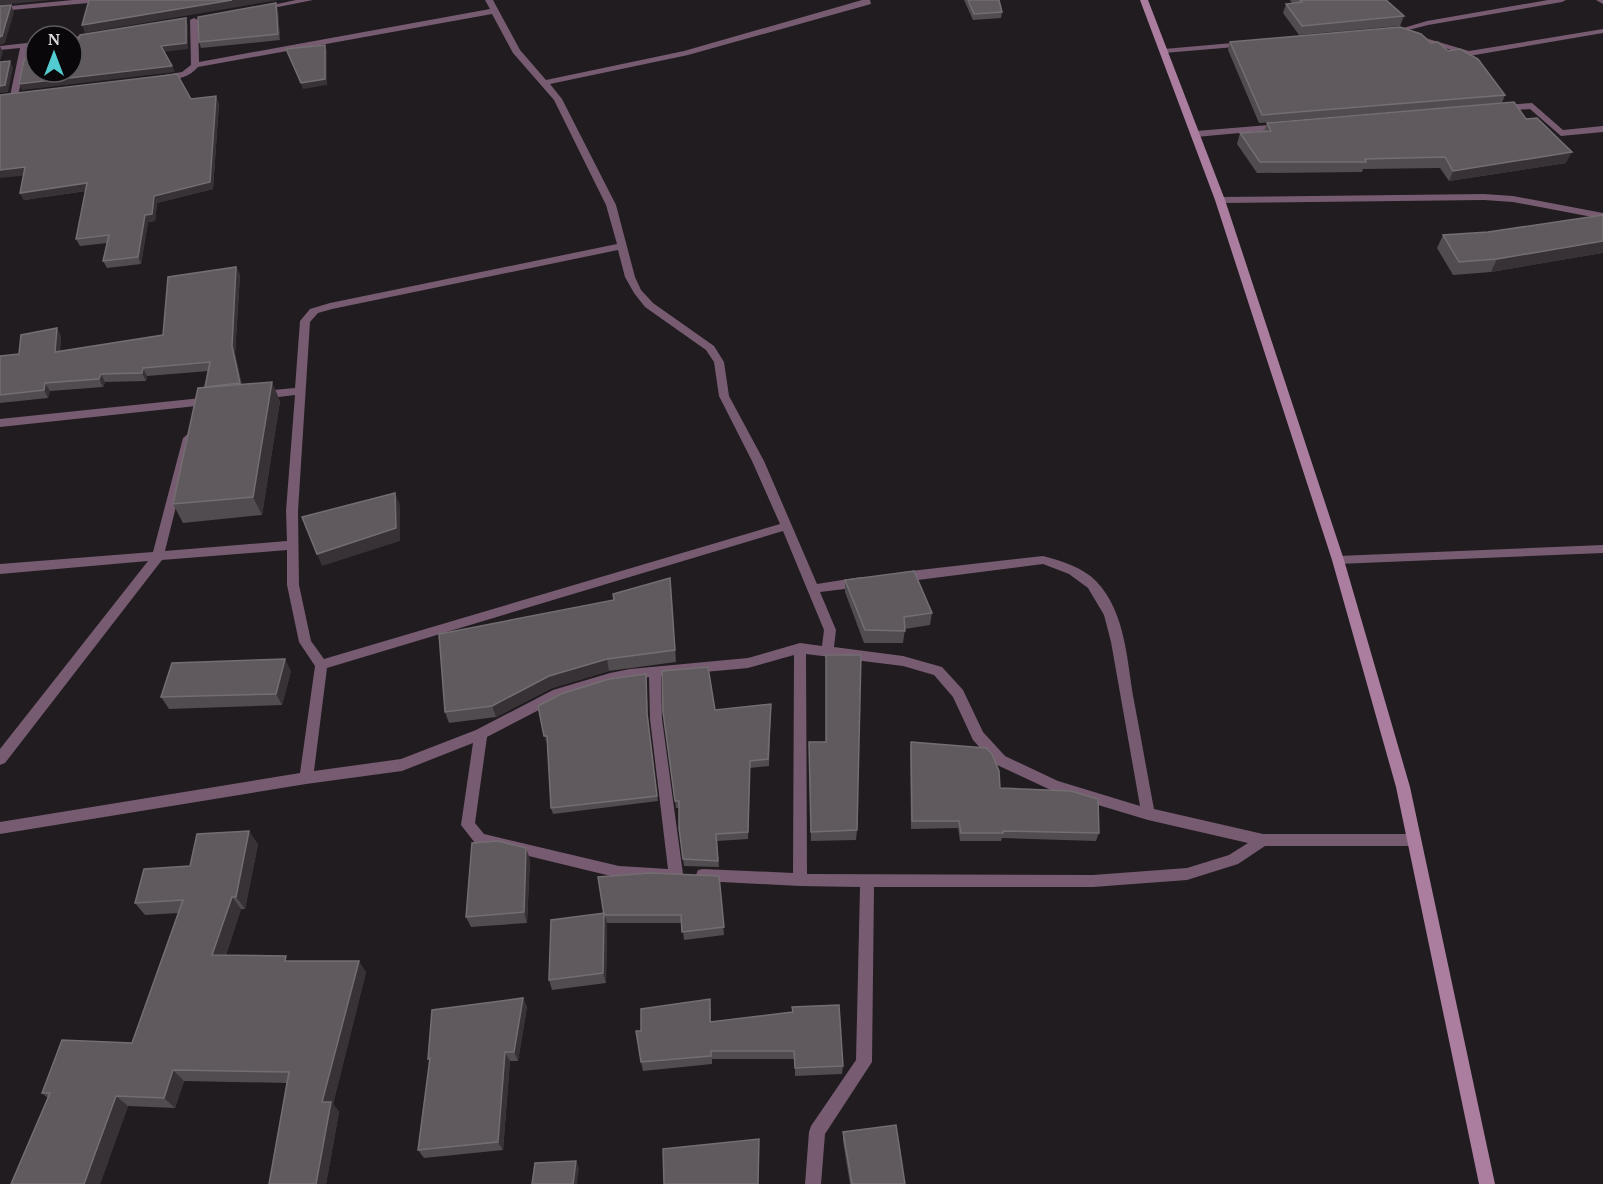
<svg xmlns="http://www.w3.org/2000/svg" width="1603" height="1184" font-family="'PT Serif',serif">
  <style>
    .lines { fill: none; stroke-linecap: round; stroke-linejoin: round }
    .lane { fill: #775b71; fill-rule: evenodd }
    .street { fill: #775b71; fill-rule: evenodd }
    .secondary { fill: #ab7ea0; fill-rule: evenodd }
    .wall { fill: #514c4f }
    .shaded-wall { fill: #383236 }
    .building { fill: #605a5e; stroke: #736e72; stroke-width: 1.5 }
  </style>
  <rect width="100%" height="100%" fill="#211c20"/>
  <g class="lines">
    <path class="lane" d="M1603,545V553L1338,564L1332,560L1338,556Z"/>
    <g class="street">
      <path d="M73,0H103L99,2L0,11V7Z"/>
      <path d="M296,0H313L263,10L259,8Z"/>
      <path d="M485,0H493L520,50L546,80L684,51L862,0H870L871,4L688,55L550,84L562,99L616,205L635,277L641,290L653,303L714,346L724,362L729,396L764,461L817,584L861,577L865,579L867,582L865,585L861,587L820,592L836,630L834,647L903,656L942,667L963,690L983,732L1005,756L1058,781L1140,806L1111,642L1104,615L1088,588L1069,574L1043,564L902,582L898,580L896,577L898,574L902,572L1043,556C1062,561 1082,567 1096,581C1126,612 1127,662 1134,701C1141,737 1147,773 1154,809L1263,834H1414L1419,836L1421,840L1419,844L1414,846H1265L1238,864L1187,880L1093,887H874L872,1062L825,1134L821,1184H805L809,1132L811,1126L856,1060L860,887L800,886L703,881L698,880L696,875L698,870L703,869L793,873L794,655L748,668L661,676L662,719L683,874L681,878L676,880L670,876L664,880L619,878L475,843L461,825L473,743L402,771L306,784L0,834V822L300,773L315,666L299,642L287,585V550L162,560L5,763L0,765V749L148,561L0,574V564L153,552L183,438L188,434L193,438L165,551L287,541L286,511L295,395L262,399L257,395L262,391L295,388L300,321L310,309L330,303L617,244L606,205L554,100L513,53L492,14L198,67C189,78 173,81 159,80V76L182,72L191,65L190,20L194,18L198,20L199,62L490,9ZM618,250L625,277L634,293L645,307L706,350L714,362L719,396L752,461L780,524L324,659L311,641L299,585L298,511L310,322L318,313L332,309ZM783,531L824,630L822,646L800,643L748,658L630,669L610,673L553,690L476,730L401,759L314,771L327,668ZM806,654L903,666L934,675L953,697L973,740L995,764L1055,792L1148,820L1248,843L1229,855L1187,868L1093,875L807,874ZM649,677L650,719L668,869L619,866L484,834L475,823L487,737L562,698L610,683Z"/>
      <path d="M1548,0H1566L1562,2L1428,25L1397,33L1393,31L1427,21Z"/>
      <path d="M1596,0H1603V4Z"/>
      <path d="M1603,29V33L1469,56L1411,37L1415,35L1469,51Z"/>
      <path d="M95,34H98V38L72,41V37Z"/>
      <path d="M36,42V46L29,47L18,96L11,98L10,96L20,48L0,50V46Z"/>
      <path d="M1244,42H1247V46L1164,53L1160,51L1164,49Z"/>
      <path d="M1532,103L1563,130L1603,126V132L1561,136L1530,109L1502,111L1498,108L1502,105Z"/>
      <path d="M1281,124L1285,127L1284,129L1196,137L1192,134L1196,131Z"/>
      <path d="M1484,194L1513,196L1603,213V219L1513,202L1484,200L1220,203L1215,200L1220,197Z"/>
      <path d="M211,397L216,401L215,404L0,427V419Z"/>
    </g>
    <path class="secondary" d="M1140,0H1148L1225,200L1344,560L1410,787L1495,1184H1479L1396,787L1332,560L1215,200Z"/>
  </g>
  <g class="wall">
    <path d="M964,0H999L1002,12L1001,18L973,20Z"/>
    <path d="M1290,0H1386L1404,16L1400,26L1299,35L1283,13L1286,4L1292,3Z"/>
    <path d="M278,10L280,40L201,48L199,42Z"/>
    <path d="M1230,42L1431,43L1448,51L1505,95L1502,103L1259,123L1228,50Z"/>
    <path d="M191,99L219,103L213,189L157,203L155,221L148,222L141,264L107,268L103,261L107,243L80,246L76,239L86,191L24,200L20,193L24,175Z"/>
    <path d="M1526,119L1566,163L1449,181L1440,168L1363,169L1362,172L1257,173L1237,144L1240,133L1264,132L1267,123Z"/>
    <path d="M1603,215V251L1602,253L1491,272L1453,275L1437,248L1443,235L1488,232Z"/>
    <path d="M236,267L240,275L235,354L242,385L280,401L262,515L183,523L173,504L206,388L209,371L147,376L146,381L105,382L103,387L50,391L48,398L0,403V356L19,354L61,336L60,351L163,335Z"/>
    <path d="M845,580L932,613L930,625L905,629L903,643H864L845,592Z"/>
    <path d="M671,590L676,662L609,671L552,688L496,717L449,723L445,712Z"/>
    <path d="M291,671L282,705L169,709L161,697Z"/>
    <path d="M646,674L648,719L658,801L553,814L551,808L548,742H546Z"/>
    <path d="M771,704L769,766L750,768L748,839L717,841L719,867L684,866L679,828V808H676L663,712L715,710Z"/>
    <path d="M911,742L1000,788L1099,833L1096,841L1002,838L1001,841H960L958,828L911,829L910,750Z"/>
    <path d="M809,752L857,830L856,840L811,841Z"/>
    <path d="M258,844L245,909H241L226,955L289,961L366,972L333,1104L339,1112L326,1184H269L287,1083L184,1081L175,1108L128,1106L100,1184H11L48,1098L42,1093L132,1043L178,913L145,915L135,903L190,866Z"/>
    <path d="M530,859L527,923L471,927L466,917Z"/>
    <path d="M719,876L724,935L684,940L682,923H607L606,983L552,990L549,980L604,913Z"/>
    <path d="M523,998L527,1007L518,1061H510L503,1150L424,1158L418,1150L430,1062L428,1059Z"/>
    <path d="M711,1008V1022L843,1066L842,1074L795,1076V1059H712V1064L643,1071L641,1062V1031Z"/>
    <path d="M843,1132L905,1184H850L843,1141Z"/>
  </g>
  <g class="shaded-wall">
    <path d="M0,0H51L0,5Z"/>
    <path d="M232,0H278L85,33L82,25Z"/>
    <path d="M276,3L278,10L280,40L278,34Z"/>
    <path d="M11,5L14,12L5,43L0,45V37Z"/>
    <path d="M186,18L188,25V49L163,52L161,46Z"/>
    <path d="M325,45L327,51V85L303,89L301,83Z"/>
    <path d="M0,46L3,52L0,61Z"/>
    <path d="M10,61L13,68L8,92L0,93V86Z"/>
    <path d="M172,66L175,72L22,90L19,84Z"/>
    <path d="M216,96L219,103L213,189L157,203L155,221L148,222L141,264L138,257L145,215L154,196Z"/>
    <path d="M1572,152L1566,163L1449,181L1453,171Z"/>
    <path d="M25,167L29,175L0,178V170Z"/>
    <path d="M87,183L91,190L24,200L20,193Z"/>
    <path d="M1603,241V251L1602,253L1491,272L1497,259Z"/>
    <path d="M236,267L240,275L235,354L243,391L240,383L232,346Z"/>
    <path d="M57,328L61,336L59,360L55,352Z"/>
    <path d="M143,368L147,376L146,381L142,373Z"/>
    <path d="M101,374L105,382L103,387L99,379Z"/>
    <path d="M272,382L280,401L262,515L253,497Z"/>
    <path d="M45,383L50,391L48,398L44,390Z"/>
    <path d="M395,493L400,505V541L322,566L317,554Z"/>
    <path d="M285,659L291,671L282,705L276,694Z"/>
    <path d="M607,659L609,671L552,688L496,717L492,706L549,676Z"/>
    <path d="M646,674L648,719L658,801L647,713Z"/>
    <path d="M544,736H547L549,741L546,742Z"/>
    <path d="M249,831L258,844L245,909L236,897Z"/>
    <path d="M526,848L530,859L527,923L524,912Z"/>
    <path d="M232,897L241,909L222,967L212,955Z"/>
    <path d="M604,913L607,923L606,983L603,973Z"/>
    <path d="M359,961L366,972L333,1104L339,1112L326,1184H316L322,1102Z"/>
    <path d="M523,998L527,1007L518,1061L514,1052Z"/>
    <path d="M505,1052L510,1061L503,1150L498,1142Z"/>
    <path d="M173,1070L184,1081L175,1108L164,1098Z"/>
    <path d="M116,1096L128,1106L100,1184H84Z"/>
    <path d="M759,1139V1184H758Z"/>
    <path d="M576,1161L579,1168L577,1184H573Z"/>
  </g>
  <g class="building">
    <path d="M89,0H232L82,25Z"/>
    <path d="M968,0H999L1002,12L974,14Z"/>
    <path d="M1300,0H1386L1404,16L1302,26L1286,4L1302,2Z"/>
    <path d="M276,3L278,34L199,42L198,17Z"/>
    <path d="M11,5L2,36L0,37V6Z"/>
    <path d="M186,18V43L161,46L172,66L19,84L24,60L36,58V72H72V54L74,53L80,35Z"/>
    <path d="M1400,27L1421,34L1431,43L1438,42L1448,51L1460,49L1478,59L1505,95L1262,115L1230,42Z"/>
    <path d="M325,45V79L301,83L286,49Z"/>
    <path d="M10,61L5,85L0,86V62Z"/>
    <path d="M177,74L191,99L216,96L210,182L154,196L152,214L145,215L138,257L103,261L109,235L76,239L87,183L20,193L25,167L0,170V95Z"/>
    <path d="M1514,102L1526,119L1537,118L1572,152L1453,171L1445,157L1365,159L1366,162H1260L1240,133L1271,131L1267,123Z"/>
    <path d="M1603,215V241L1497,259L1459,262L1443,235L1488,232Z"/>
    <path d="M236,267L232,346L240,383L205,387L210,362L143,368L142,373L101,374L99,379L45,383L44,390L0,395V356L19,354L21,335L57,328L55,352L163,335L168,277Z"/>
    <path d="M272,382L253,497L173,504L198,388Z"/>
    <path d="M395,493L396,528L317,554L302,517Z"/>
    <path d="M914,571L932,613L904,617L905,631L865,630L845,580Z"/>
    <path d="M670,578L675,650L607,659L549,676L492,706L445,712L439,634L614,600L613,594Z"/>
    <path d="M826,655H861L857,830L811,832L809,742H826Z"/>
    <path d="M285,659L276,694L161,697L172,663Z"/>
    <path d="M708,667L715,710L771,704L768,759L750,761L748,832L716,834L718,861L683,859L679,828V801H675L663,712L662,671Z"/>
    <path d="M646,674L647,713L657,796L551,808L547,736H544L538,706L561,694L609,679Z"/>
    <path d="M911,742L986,748L992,754L999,771L1000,788L1071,791L1098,799L1099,833L1003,831V833H961L959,821H912Z"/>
    <path d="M249,831L236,897H232L212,955L286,956L285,961H359L322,1102H331L316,1184H269L289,1072L173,1070L164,1098L116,1096L84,1184H11L50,1093H42L62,1040L132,1043L183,900L135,903L144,869L190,866L197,834Z"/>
    <path d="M498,841L526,848L524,912L466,917L472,843Z"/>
    <path d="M650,873L719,876L724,927L682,932L681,915H604L598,877Z"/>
    <path d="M604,913L603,973L549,980L551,920Z"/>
    <path d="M523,998L514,1052H505L498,1142L418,1150L430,1058L428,1059L432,1010Z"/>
    <path d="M710,999V1022L793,1012L792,1007L839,1005L843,1066L795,1068L794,1051H711V1056L641,1062L636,1031H641V1009Z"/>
    <path d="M896,1125L905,1184H852L843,1132Z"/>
    <path d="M759,1139L758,1184H664L663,1149Z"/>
    <path d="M576,1161L573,1184H532L535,1163Z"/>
  </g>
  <g transform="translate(54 54)"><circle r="28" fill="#090709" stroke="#5d5a5d" stroke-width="1.5"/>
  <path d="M0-4.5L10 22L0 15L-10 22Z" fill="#52ccd0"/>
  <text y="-9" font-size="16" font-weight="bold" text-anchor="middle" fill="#dbd7da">N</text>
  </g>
</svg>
